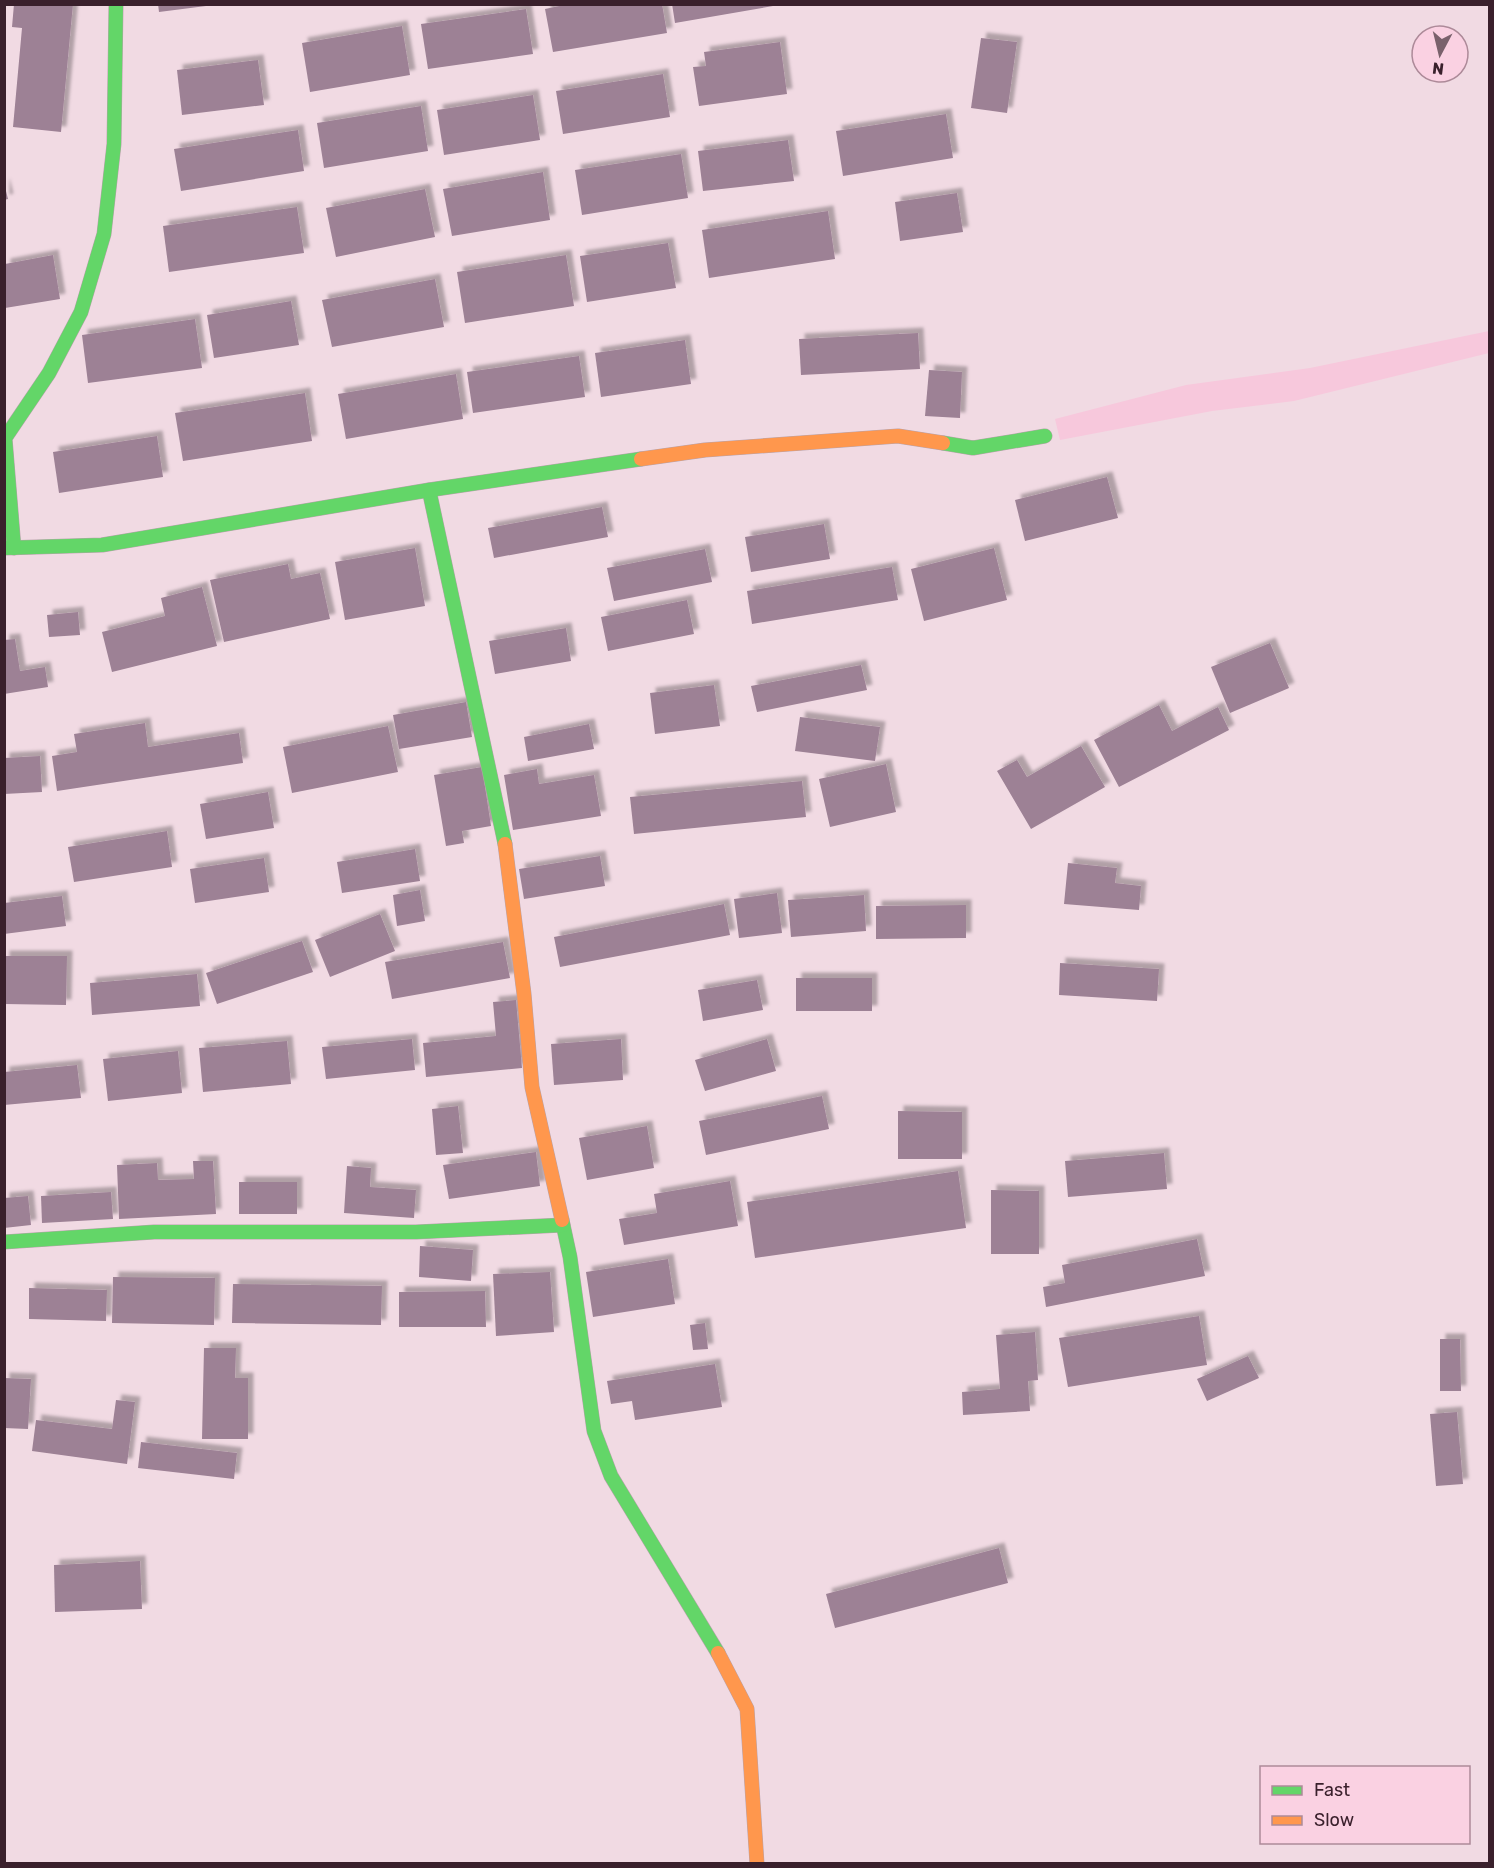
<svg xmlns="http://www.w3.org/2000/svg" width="1494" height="1868" font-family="Rubik,sans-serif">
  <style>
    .green { fill: #f7c8dc }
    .building { fill: #9d8195; filter: url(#shadow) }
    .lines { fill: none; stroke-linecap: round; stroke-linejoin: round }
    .fast-casing { stroke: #b8a2ab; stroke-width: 15 }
    .slow-casing { stroke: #b8a2ab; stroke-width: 15 }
    .fast { stroke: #63d668; stroke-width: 14 }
    .slow { stroke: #ff974d; stroke-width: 14 }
  </style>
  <defs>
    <filter id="shadow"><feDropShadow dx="5.5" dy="-5.5" stdDeviation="1.5" flood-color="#0004"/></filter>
  </defs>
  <rect width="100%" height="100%" fill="#f1dae3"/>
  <path class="green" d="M1489,331V353L1294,401L1212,411L1060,440L1055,419L1186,385L1310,368Z"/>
  <g class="building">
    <path d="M14,4H73L61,132L13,127L22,28L12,27Z"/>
    <path d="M158,4H206V6L159,12Z"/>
    <path d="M569,4H662L667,33L553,52L545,9Z"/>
    <path d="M672,4H773V6L675,23Z"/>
    <path d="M526,9L533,54L428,69L421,24Z"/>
    <path d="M402,26L410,75L310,92L302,43Z"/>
    <path d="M981,38L1017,42L1007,113L971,108Z"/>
    <path d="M780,42L787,94L699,106L693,67L706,66L704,52Z"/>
    <path d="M258,60L264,105L182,115L177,70Z"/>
    <path d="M663,74L670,117L563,134L556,91Z"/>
    <path d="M533,95L540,140L444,155L437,110Z"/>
    <path d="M421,106L428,151L324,168L317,123Z"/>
    <path d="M946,114L953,158L843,176L836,131Z"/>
    <path d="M298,130L304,171L181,191L174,149Z"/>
    <path d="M788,140L794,181L703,191L698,151Z"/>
    <path d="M681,154L688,198L582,215L575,170Z"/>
    <path d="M543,172L550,220L452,236L443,189Z"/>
    <path d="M4,183L8,199L4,200Z"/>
    <path d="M425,189L435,237L336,257L326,208Z"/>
    <path d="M957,193L963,232L900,241L895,202Z"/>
    <path d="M297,207L304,253L169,272L163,226Z"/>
    <path d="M828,211L835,259L709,278L702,230Z"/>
    <path d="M668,243L676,288L587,302L580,256Z"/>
    <path d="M53,255L60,299L5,308V264Z"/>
    <path d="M566,255L574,306L465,323L457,272Z"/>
    <path d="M435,279L444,327L332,347L322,300Z"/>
    <path d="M291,301L299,345L214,358L207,315Z"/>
    <path d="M195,319L202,368L88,383L82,335Z"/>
    <path d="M918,333L920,369L801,375L799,339Z"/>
    <path d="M685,340L691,384L601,397L595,353Z"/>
    <path d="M579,356L585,397L473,413L467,372Z"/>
    <path d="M929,370L962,372L960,418L925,416Z"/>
    <path d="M456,374L463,419L346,439L338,394Z"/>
    <path d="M305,393L312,441L183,461L175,413Z"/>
    <path d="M157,436L163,477L59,493L53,452Z"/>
    <path d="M1107,477L1118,518L1025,541L1015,500Z"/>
    <path d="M602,507L608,537L494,558L488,528Z"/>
    <path d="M824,524L830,559L751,572L745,537Z"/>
    <path d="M415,548L425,606L345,620L335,562Z"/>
    <path d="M994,548L1007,600L924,621L911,569Z"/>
    <path d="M705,549L712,582L614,601L607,568Z"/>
    <path d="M288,564L291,579L320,573L330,619L224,642L210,580Z"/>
    <path d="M892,567L898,600L752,624L747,591Z"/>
    <path d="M202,587L217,646L112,672L102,632L165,616L161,598Z"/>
    <path d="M687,600L694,634L608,651L601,617Z"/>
    <path d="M78,612L80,635L49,637L47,615Z"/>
    <path d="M566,628L571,661L495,674L489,641Z"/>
    <path d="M15,639L20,671L45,667L48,687L4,694V640Z"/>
    <path d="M1270,643L1289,688L1230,713L1211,667Z"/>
    <path d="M861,665L867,690L757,712L751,686Z"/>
    <path d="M714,685L720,726L655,734L650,693Z"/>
    <path d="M466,702L472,737L399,749L393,715Z"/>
    <path d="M1159,705L1172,731L1218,707L1229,730L1119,787L1094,740Z"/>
    <path d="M800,717L880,727L875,761L795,751Z"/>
    <path d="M145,723L148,747L239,733L243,763L57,791L52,756L77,752L74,734Z"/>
    <path d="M589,724L594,749L528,761L524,737Z"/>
    <path d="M388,726L398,772L292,793L283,747Z"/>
    <path d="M1081,746L1105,787L1031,829L997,771L1017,760L1027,777Z"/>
    <path d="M40,756L42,792L4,794V758Z"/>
    <path d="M886,764L896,812L830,827L819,779Z"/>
    <path d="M482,767L491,826L462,831L464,843L446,846L434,775Z"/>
    <path d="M537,769L539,784L594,775L601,816L513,830L504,775Z"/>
    <path d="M802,781L806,817L634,834L630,797Z"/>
    <path d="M268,792L274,828L206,839L200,804Z"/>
    <path d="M167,831L172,867L74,882L68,847Z"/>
    <path d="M415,849L420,881L342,893L337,862Z"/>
    <path d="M600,856L605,886L524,899L519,869Z"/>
    <path d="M264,858L269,892L195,903L190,869Z"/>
    <path d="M1068,863L1117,868L1115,883L1141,886L1139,910L1064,904Z"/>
    <path d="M420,890L425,921L397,926L393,895Z"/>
    <path d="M777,893L782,933L739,938L734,899Z"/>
    <path d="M864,895L866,931L791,937L788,900Z"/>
    <path d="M62,896L66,926L4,934V903Z"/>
    <path d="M724,904L730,935L560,967L554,937Z"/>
    <path d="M966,905V938L876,939V906Z"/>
    <path d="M380,914L395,951L330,977L315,940Z"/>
    <path d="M302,941L313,972L217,1004L206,973Z"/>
    <path d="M503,942L510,978L392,999L385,962Z"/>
    <path d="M4,956H67L66,1005L4,1004Z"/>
    <path d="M1060,963L1159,969L1157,1001L1059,995Z"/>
    <path d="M197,974L200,1006L92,1015L90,983Z"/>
    <rect x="796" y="978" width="76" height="33"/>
    <path d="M757,980L763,1010L703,1021L698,990Z"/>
    <path d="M516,1000L522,1068L426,1077L423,1043L496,1036L493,1002Z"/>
    <path d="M412,1039L415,1070L326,1079L322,1047Z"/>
    <path d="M621,1039L623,1080L554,1085L551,1044Z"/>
    <path d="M767,1039L776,1071L705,1091L695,1060Z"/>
    <path d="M287,1041L291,1084L203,1092L199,1048Z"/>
    <path d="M178,1051L182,1093L108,1101L103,1059Z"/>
    <path d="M77,1065L81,1098L4,1105V1072Z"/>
    <path d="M822,1096L829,1129L706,1155L699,1121Z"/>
    <path d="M458,1106L463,1153L436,1155L432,1109Z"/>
    <path d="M898,1111L962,1112V1159H898Z"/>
    <path d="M647,1126L654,1168L587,1180L579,1138Z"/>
    <path d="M536,1152L540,1186L449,1199L443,1165Z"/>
    <path d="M1164,1153L1167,1189L1068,1197L1065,1161Z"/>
    <path d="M193,1161H213L216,1214L119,1219L117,1165L157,1163L158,1180L194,1179Z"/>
    <path d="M347,1166L371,1168L370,1187L416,1190L414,1218L344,1213Z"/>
    <path d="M958,1171L966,1228L755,1258L747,1202Z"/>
    <path d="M730,1181L738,1226L624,1245L619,1219L657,1213L654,1194Z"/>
    <rect x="239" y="1182" width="58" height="32"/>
    <path d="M991,1190L1039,1191V1254H991Z"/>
    <path d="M111,1192L113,1219L42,1223L41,1196Z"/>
    <path d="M28,1196L31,1225L4,1228V1198Z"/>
    <path d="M1197,1239L1205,1276L1046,1307L1043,1287L1065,1283L1062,1265Z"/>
    <path d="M420,1246L473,1250L471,1281L419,1277Z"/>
    <path d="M668,1259L675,1304L593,1317L586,1272Z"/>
    <path d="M550,1272L554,1332L496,1336L493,1274Z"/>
    <path d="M113,1277L215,1278L214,1325L112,1323Z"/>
    <path d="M233,1284L382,1286L381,1325L232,1323Z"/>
    <path d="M29,1288L107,1290L106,1321L29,1319Z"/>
    <path d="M485,1291L486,1327H399V1292Z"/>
    <path d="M1199,1316L1207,1365L1068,1387L1059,1338Z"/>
    <path d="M705,1323L708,1349L693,1350L690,1325Z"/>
    <path d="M1035,1332L1038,1380L1028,1381L1030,1411L963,1415L962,1392L1000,1389L996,1335Z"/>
    <path d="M1440,1339H1460L1461,1391H1440Z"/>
    <path d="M204,1348H236L235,1378H248V1439H202Z"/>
    <path d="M1248,1356L1259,1378L1207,1401L1197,1379Z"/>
    <path d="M715,1364L722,1407L635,1420L632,1401L611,1404L607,1381Z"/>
    <path d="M4,1378L31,1379L28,1429L4,1428Z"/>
    <path d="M116,1400L135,1402L127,1464L32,1451L36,1420L112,1429Z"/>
    <path d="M1457,1412L1463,1484L1436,1486L1430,1414Z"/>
    <path d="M141,1442L237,1453L234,1479L138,1468Z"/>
    <path d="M999,1548L1008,1583L835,1628L826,1594Z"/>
    <path d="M140,1561L142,1609L55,1612L54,1565Z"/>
  </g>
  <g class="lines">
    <g class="fast-casing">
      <g id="fast">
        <path d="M943,443L973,448L1045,436"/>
        <path d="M429,490L505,844"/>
        <path d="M4,548L102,545L429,490L641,459"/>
        <path d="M14,548L5,438L49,373L81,312L104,234L114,144L116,4"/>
        <path d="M562,1220L570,1257L594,1431L611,1476L718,1653"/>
        <path d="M4,1242L154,1232H416L563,1225"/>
      </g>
    </g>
    <g class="slow-casing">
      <g id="slow">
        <path d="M641,459L705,450L898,436L943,443"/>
        <path d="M505,844L524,994L532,1087L562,1220"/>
        <path d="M718,1653L747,1709L757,1864"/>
      </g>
    </g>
    <use href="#fast" class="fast"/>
    <use href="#slow" class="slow"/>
  </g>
  <rect width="1494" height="1868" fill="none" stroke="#3a202c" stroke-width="12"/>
  <rect x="1260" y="1766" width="210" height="78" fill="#fad1e2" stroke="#ad8a99" stroke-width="1.5"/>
  <rect x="1272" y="1786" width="30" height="9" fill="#63d668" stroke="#ad8a99" stroke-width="1.5"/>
  <text x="1314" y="1796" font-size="18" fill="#3a202c">Fast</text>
  <rect x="1272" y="1816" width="30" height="9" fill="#ff974d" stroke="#ad8a99" stroke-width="1.5"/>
  <text x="1314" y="1826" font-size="18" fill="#3a202c">Slow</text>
  <g transform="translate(1440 54) rotate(187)"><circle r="28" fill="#fad1e2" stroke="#ad8a99" stroke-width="1.5"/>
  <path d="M0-4.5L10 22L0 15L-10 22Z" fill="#7a616c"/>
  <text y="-9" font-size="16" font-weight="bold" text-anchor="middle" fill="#3a202c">N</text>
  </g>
</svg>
